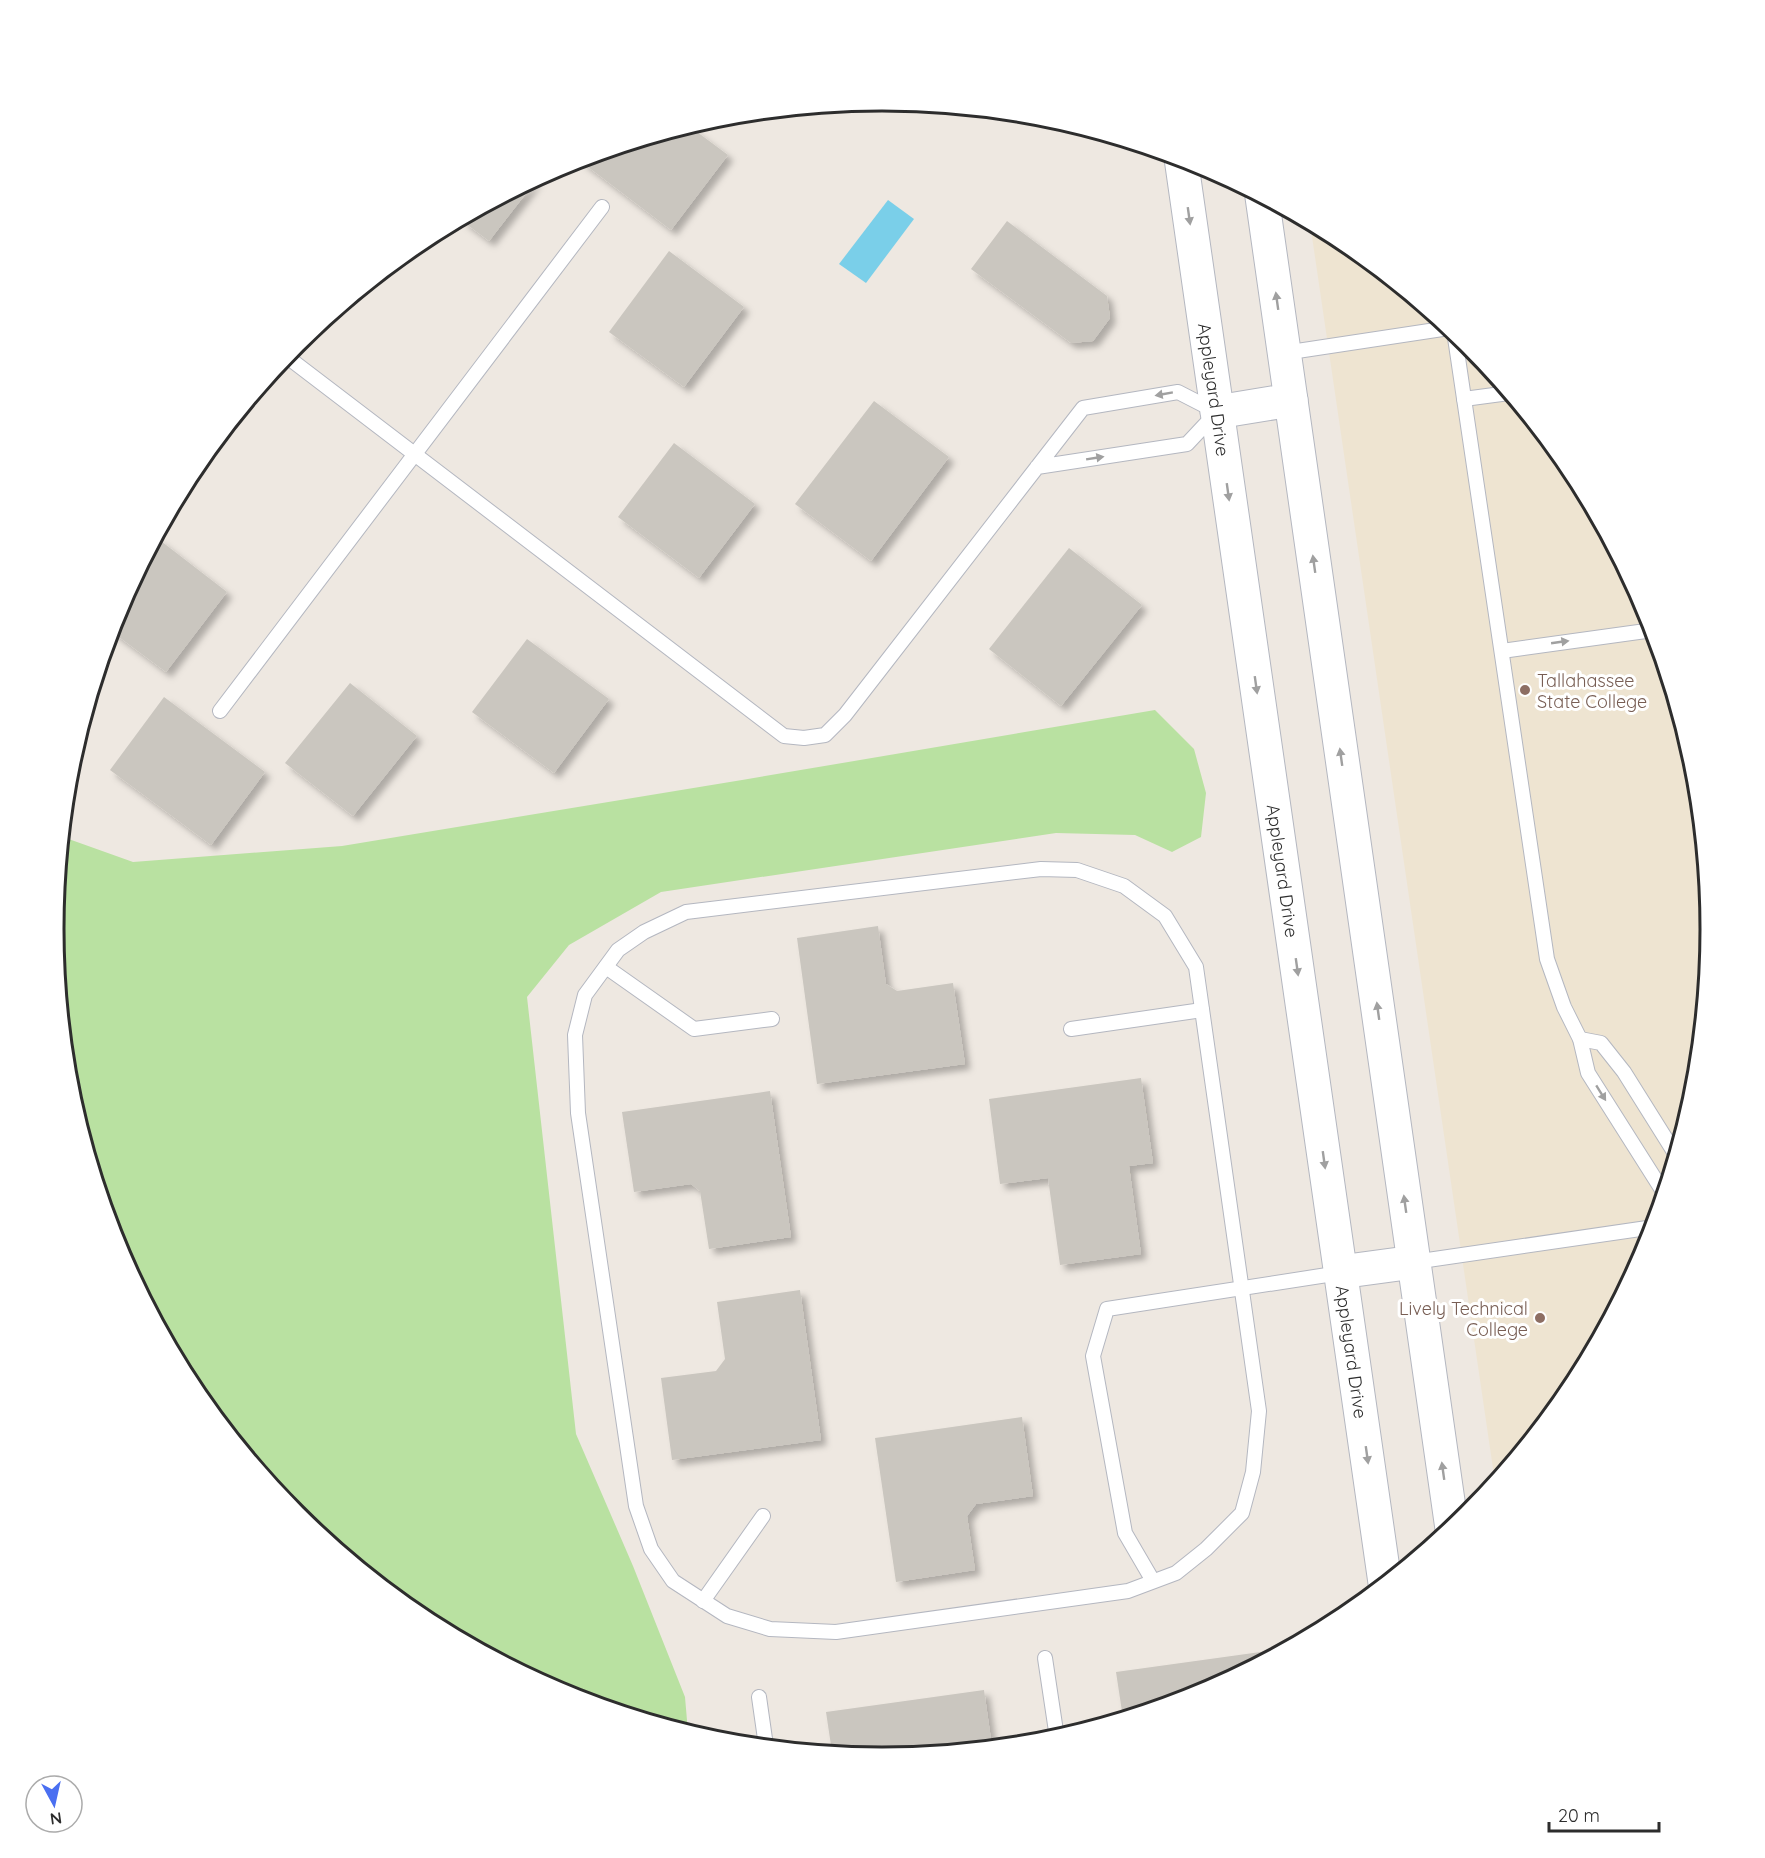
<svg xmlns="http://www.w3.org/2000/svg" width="1765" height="1858" font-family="Quicksand,sans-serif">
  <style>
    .education { fill: #eee4d1 }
    .green { fill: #b9e1a1 }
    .water { fill: #7acfe9 }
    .building { fill: #cac6bf; filter: url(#shadow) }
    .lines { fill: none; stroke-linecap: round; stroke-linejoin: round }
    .service-casing { stroke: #b4b7c0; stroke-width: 16 }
    .tertiary-casing { stroke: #b4b7c0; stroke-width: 35 }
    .secondary-casing { stroke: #b4b7c0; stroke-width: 35 }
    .service { stroke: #fff; stroke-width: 14 }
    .tertiary { stroke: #fff; stroke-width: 33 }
    .secondary { stroke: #fff; stroke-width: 33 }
    .oneway { fill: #a0a0a0 }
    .education-dot { fill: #8d6e63; stroke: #fff; stroke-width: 2 }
    .labels { text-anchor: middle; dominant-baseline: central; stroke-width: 6; stroke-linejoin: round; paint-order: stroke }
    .street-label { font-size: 18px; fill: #2d2d2d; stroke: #fff }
    .education-label { font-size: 18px; fill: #785e54; stroke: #fff; text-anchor: start }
    .rim { fill: none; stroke: #2d2d2d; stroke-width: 3 }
  </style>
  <defs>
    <filter id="shadow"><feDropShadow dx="5.5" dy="5.5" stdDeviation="3" flood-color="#0004"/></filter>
  </defs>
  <rect width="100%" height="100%" fill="#eee8e1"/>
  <path class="education" d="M1310,223L1343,240L1469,343L1572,469L1648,612L1695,768L1711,929L1695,1091L1648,1246L1571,1390L1495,1482Z"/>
  <path class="green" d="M1155,710L1194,749L1206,793L1201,837L1172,852L1135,835L1056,833L661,892L569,945L527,997L576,1434L633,1566L685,1697L688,1732L565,1694L422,1618L296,1515L193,1389L117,1246L70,1090L54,929L63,837L133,862L342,846L742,780Z"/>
  <path class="water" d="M888,200L914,219L866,283L839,264Z"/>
  <g class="building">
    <path d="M689,126L728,155L671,230L579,160Z"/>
    <path d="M537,179L489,241L461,220Z"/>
    <path d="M1007,221L1107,296L1110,318L1093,341L1071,343L971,269Z"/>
    <path d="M669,251L744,307L684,387L609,332Z"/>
    <path d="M874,401L949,457L871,561L795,504Z"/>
    <path d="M674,443L755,504L699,578L618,517Z"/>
    <path d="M157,538L227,592L166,672L111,631L117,612Z"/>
    <path d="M1069,548L1142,605L1061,706L989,649Z"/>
    <path d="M527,639L609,699L554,773L472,712Z"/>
    <path d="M350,683L417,736L353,816L285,763Z"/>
    <path d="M164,697L265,772L211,845L110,770Z"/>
    <path d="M878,926L886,984L897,991L953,983L965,1064L817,1084L797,938Z"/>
    <path d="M1141,1078L1153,1163L1129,1166L1141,1254L1060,1265L1048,1178L1000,1184L989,1099Z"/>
    <path d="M770,1091L791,1237L709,1249L700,1191L691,1184L634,1192L622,1112Z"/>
    <path d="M800,1290L821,1440L672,1460L661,1378L716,1371L725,1359L717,1302Z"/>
    <path d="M1022,1417L1033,1496L976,1504L967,1516L975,1570L896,1582L875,1438Z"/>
    <path d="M1275,1650V1654L1199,1695L1123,1718L1116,1672Z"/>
    <path d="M984,1690L992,1747L882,1757L832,1752L826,1712Z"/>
  </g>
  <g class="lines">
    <g class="service-casing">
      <g id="service">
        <path d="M1454,331L1547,959L1564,1007L1580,1039L1588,1073L1664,1193"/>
        <path d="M1284,353L1449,328"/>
        <path d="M286,356L784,736L804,738L825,735L845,715L1083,408L1178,392L1217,412L1187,444L1037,467"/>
        <path d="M1464,399L1509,393"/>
        <path d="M1502,651L1653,630"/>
        <path d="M220,711L602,207"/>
        <path d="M1041,869L1077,870L1124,886L1165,916L1196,967L1259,1411L1253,1472L1242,1513L1206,1549L1176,1573L1128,1591L836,1632L770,1629L727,1616L673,1581L651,1549L636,1506L578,1113L575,1035L585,995L618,950L644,932L686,912Z"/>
        <path d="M606,967L694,1029L772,1019"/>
        <path d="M1071,1029L1202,1010"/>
        <path d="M1580,1039L1601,1043L1624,1072L1676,1155"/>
        <path d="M1414,1262L1654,1227"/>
        <path d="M1153,1581L1125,1533L1093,1356L1107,1309L1340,1273"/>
        <path d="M703,1601L763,1516"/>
        <path d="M1045,1658L1057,1738"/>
        <path d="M759,1697L766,1746"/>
      </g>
    </g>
    <g class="tertiary-casing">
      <g id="tertiary">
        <path d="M1217,412L1291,400"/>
        <path d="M1340,1272L1414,1262"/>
      </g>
    </g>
    <g class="secondary-casing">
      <g id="secondary">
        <path id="s1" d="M1181,158L1385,1583"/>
        <path d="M1262,197L1452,1529"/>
      </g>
    </g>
    <use href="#service" class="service"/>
    <use href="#tertiary" class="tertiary"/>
    <use href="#secondary" class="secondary"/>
  </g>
  <defs><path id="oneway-solid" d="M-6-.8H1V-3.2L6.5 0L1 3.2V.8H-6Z" transform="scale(1.5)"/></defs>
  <g class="oneway">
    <use href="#oneway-solid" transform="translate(1189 216) rotate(82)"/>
    <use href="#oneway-solid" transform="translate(1277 301) rotate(-98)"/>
    <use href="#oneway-solid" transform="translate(1164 394) rotate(170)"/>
    <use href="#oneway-solid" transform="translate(1095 458) rotate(-9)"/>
    <use href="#oneway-solid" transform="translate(1228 492) rotate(82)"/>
    <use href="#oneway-solid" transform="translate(1314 564) rotate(-98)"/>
    <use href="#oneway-solid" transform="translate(1560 642) rotate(-8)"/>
    <use href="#oneway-solid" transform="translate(1256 685) rotate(82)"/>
    <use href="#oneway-solid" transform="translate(1341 757) rotate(-98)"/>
    <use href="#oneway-solid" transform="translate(1297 967) rotate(82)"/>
    <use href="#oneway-solid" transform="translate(1378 1011) rotate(-98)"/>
    <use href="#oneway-solid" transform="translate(1601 1093) rotate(58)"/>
    <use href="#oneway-solid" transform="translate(1324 1160) rotate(82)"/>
    <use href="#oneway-solid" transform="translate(1405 1204) rotate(-98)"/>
    <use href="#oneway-solid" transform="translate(1367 1455) rotate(82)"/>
    <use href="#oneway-solid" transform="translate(1443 1471) rotate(-98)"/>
  </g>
  <g class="education-dot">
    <circle cx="1525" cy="690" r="6"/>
    <circle cx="1540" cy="1318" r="6"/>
  </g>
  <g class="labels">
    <g class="street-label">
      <text stroke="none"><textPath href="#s1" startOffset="234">Appleyard Drive</textPath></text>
      <text stroke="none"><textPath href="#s1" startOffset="720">Appleyard Drive</textPath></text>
      <text stroke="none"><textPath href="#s1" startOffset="1206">Appleyard Drive</textPath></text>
    </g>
    <g class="education-label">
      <text x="1537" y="680">Tallahassee<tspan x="1537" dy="21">State College</tspan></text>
      <text x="1528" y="1308" text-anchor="end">Lively Technical<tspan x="1528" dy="21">College</tspan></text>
    </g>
  </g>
  <path d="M0 0H1765V1858H0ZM64 929a818 818 0 1 1 1636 0a818 818 0 1 1-1636 0Z" fill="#fff" fill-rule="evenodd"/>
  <path class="rim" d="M64 929a818 818 0 1 1 1636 0a818 818 0 1 1-1636 0Z"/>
  <g transform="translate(54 1804) rotate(172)"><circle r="28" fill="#ffffff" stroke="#ababab" stroke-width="1.5"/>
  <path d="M0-4.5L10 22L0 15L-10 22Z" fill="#4a6ff1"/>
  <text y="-9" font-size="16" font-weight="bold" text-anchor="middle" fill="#2d2d2d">N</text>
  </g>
  <path d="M1549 1822v9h110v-9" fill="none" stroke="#2d2d2d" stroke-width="3"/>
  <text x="1558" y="1822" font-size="18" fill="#2d2d2d" stroke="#ffffff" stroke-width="4.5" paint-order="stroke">20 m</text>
</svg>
